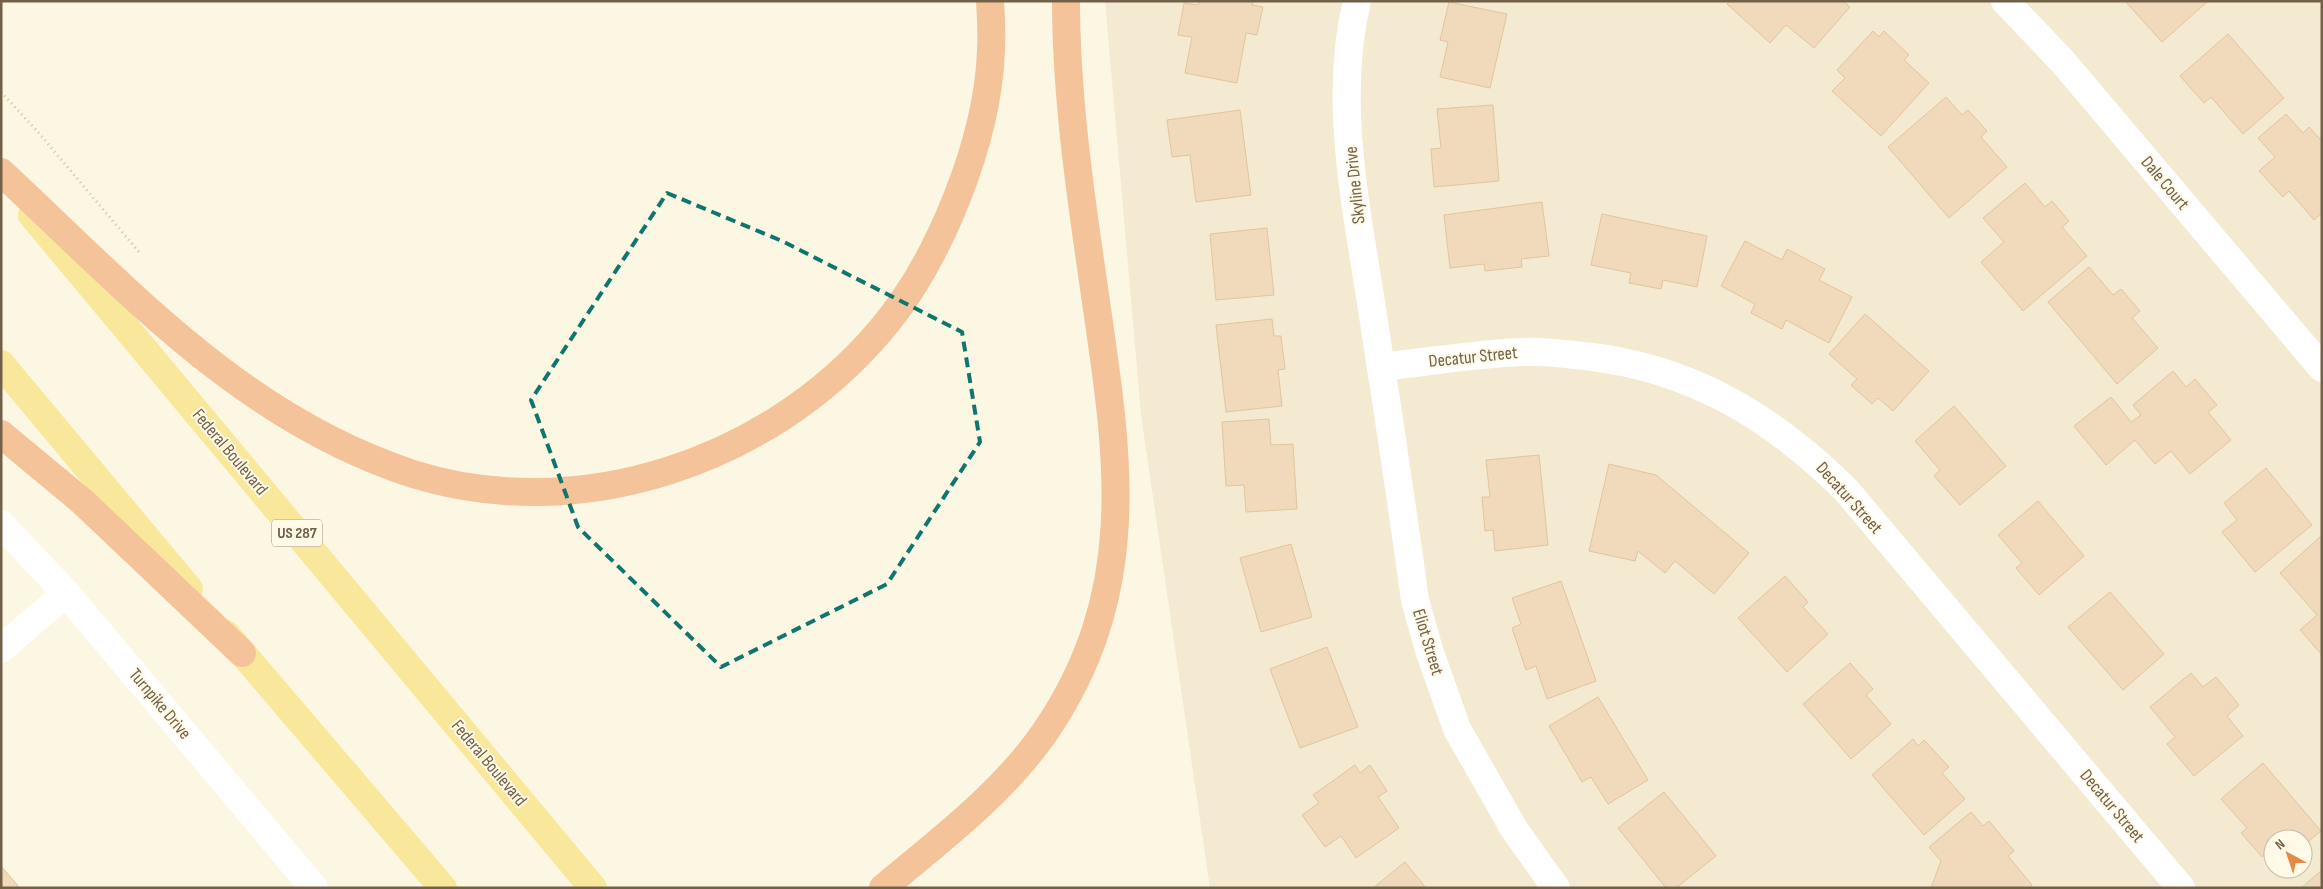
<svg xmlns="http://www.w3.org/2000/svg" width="2323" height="889" font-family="'Sofia Sans Condensed',sans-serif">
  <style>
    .residential { fill: #f3ead1; fill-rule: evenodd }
    .building { fill: #f0dabb; stroke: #e3c49c }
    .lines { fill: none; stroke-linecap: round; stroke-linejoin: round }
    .path { stroke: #d5be9e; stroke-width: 3; stroke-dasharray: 1 4; stroke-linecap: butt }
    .street { stroke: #fff; stroke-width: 28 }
    .secondary { stroke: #fff; stroke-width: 28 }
    .primary { stroke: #f9e89c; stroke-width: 28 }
    .highway { stroke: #f5c39a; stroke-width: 28 }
    .marked { fill: none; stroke: #0f766e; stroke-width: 4; stroke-dasharray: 10 6; stroke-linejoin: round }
    .labels { text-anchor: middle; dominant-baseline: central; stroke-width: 4; stroke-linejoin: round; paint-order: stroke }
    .shield { fill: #fffae8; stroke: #9d8e79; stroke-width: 1 }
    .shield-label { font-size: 16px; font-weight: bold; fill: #736049 }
    .street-label { font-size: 18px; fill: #736049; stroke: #fffae8 }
  </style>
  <rect width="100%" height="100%" fill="#fcf7e3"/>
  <path class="residential" d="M1105,1H2322V888H1210L1141,415ZM2273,839H2303V869H2273Z"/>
  <g class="building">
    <path d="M1199,1H1253L1252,5L1263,7L1257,35L1246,33L1237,83L1185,73L1192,37L1178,35L1184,3L1198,5Z"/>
    <path d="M1730,1H1843L1850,7L1814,48L1786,25L1770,43L1727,4Z"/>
    <path d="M2125,1H2206L2207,2L2162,42Z"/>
    <path d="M1449,2L1507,14L1490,88L1440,77L1448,42L1440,40Z"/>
    <path d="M1873,31L1879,37L1884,31L1909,55L1904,60L1929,83L1881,136L1832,91L1845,78L1837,70Z"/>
    <path d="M2228,34L2284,98L2243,134L2211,97L2204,103L2180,76Z"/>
    <path d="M1946,97L1962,115L1968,110L1987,131L1981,137L2007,167L1949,218L1888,147Z"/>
    <path d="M1493,105L1499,181L1434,187L1431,149L1441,148L1437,109Z"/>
    <path d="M1240,110L1251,195L1196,202L1190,155L1172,157L1167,120Z"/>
    <path d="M2286,114L2303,133L2309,127L2322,141V213L2314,220L2289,191L2283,197L2259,171L2275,157L2258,138Z"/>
    <path d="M2025,183L2045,207L2052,201L2069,221L2062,227L2087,256L2023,311L1981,262L2004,242L1983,218Z"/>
    <path d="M1542,202L1549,256L1521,259L1522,267L1485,271L1484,264L1450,268L1444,215Z"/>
    <path d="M1602,214L1707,236L1697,287L1663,280L1661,289L1629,283L1631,273L1591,265Z"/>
    <path d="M1267,228L1274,295L1216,300L1210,234Z"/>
    <path d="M1745,241L1782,260L1787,249L1825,269L1819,280L1852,297L1829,343L1786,320L1782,329L1751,313L1755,304L1721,286Z"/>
    <path d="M2089,267L2113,295L2121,289L2140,311L2132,318L2158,348L2117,384L2048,302Z"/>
    <path d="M1865,314L1929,371L1893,411L1878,398L1872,404L1851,385L1857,379L1829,354Z"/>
    <path d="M1272,319L1274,336H1281L1285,369L1278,370L1282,406L1226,412L1216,325Z"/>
    <path d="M2173,371L2186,387L2195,379L2217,405L2208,412L2231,440L2190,474L2171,451L2155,464L2135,440L2106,465L2074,426L2111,397L2131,422L2141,415L2133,405Z"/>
    <path d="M1954,406L2006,466L1960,505L1934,476L1940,470L1915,441Z"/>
    <path d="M1269,419L1271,445L1293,444L1297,509L1246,512L1244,485L1226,486L1222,422Z"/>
    <path d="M1539,455L1548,545L1495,551L1493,530L1485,531L1482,497H1490L1486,460Z"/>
    <path d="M1609,464L1656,475L1749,553L1714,594L1675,561L1665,573L1638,551L1635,561L1589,551Z"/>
    <path d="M2266,468L2312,525L2255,572L2222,532L2237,520L2224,503Z"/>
    <path d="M2038,501L2084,556L2039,595L2016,568L2022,563L1998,535Z"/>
    <path d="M2320,537L2322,540V655L2300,630L2317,615L2280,573Z"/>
    <path d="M1291,544L1312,617L1261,632L1240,558Z"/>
    <path d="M1785,576L1808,602L1803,607L1828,634L1787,672L1738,618Z"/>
    <path d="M1561,581L1596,681L1547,699L1536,666L1526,670L1512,628L1521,624L1512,598Z"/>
    <path d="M2110,592L2164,654L2123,690L2068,627Z"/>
    <path d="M1327,647L1358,727L1300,748L1270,669Z"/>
    <path d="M1850,663L1873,689L1866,695L1891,724L1851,759L1803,704Z"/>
    <path d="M2191,673L2203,687L2216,677L2239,705L2227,716L2243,736L2194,776L2167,744L2175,737L2150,707Z"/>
    <path d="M1598,697L1648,780L1608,804L1591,777L1582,782L1549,726Z"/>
    <path d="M1913,739L1918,746L1924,740L1949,767L1942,773L1965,799L1924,835L1872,775Z"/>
    <path d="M2263,763L2321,831L2303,846V839H2273V859L2267,852L2262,857L2241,833L2247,828L2221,799Z"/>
    <path d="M1355,765L1360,773L1370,765L1387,791L1378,797L1399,828L1356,858L1341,836L1325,847L1302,815L1319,803L1313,795Z"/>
    <path d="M1664,792L1716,856L1676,888H1666L1618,828Z"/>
    <path d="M1971,812L1983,826L1989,821L2014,851L2008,856L2032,885L2028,888H1931L1941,861L1929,847Z"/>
    <path d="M1405,862L1426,888H1373Z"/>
    <path d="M1,866L20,888H1Z"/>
    <path d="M2322,870V888H2301Z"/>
  </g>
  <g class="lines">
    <path class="path" d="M1,92L38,132L139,252"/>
    <g class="street">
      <path d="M1357,1C1332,104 1358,214 1373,316C1388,411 1402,506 1415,600L1429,650L1457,729L1514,829L1556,888"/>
      <path d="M2005,1L2063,62L2322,368"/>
      <path d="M1381,367C1427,362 1474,354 1521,352C1542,351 1564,354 1585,356C1691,368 1771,416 1846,490L2181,888"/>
      <path d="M1,649L66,593"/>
    </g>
    <path class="secondary" d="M1,524L66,593L314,888"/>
    <g class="primary">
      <path d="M32,215L593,888"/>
      <path d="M1,364L189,589"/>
      <path d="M226,634L443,888"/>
    </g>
    <g class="highway">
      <path d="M1,172C128,290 243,419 413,474C579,526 769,462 880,331C939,262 988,141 991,50C992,34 991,17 990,1"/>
      <path d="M1,434L83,502L242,653"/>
      <path d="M883,888C940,840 1003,793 1045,732C1147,583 1115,439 1092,274C1079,185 1066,91 1066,1"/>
    </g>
  </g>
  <path class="marked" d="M667,193L782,241L962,332L980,442L887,584L721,667L578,527L531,400Z"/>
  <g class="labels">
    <rect class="shield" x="272" y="519.5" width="50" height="27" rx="4"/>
    <g class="shield-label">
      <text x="297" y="533">US 287</text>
    </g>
    <g class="street-label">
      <text transform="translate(2165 183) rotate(50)">Dale Court</text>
      <text transform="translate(1355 185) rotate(-96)">Skyline Drive</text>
      <text transform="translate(1473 357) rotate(-6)">Decatur Street</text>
      <text transform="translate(230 452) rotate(50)">Federal Boulevard</text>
      <text transform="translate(1849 498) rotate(48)">Decatur Street</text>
      <text transform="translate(1428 642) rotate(73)">Eliot Street</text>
      <text transform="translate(160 704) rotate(50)">Turnpike Drive</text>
      <text transform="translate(489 763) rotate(50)">Federal Boulevard</text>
      <text transform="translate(2112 806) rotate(50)">Decatur Street</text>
    </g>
  </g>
  <rect width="2323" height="889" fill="none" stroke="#736049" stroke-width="5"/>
  <g transform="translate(2288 854) rotate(320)"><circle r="24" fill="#fffae8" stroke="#c7bca8"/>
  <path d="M0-4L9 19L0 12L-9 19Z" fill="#e3894a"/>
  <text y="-8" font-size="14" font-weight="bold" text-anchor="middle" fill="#736049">N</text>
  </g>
</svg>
